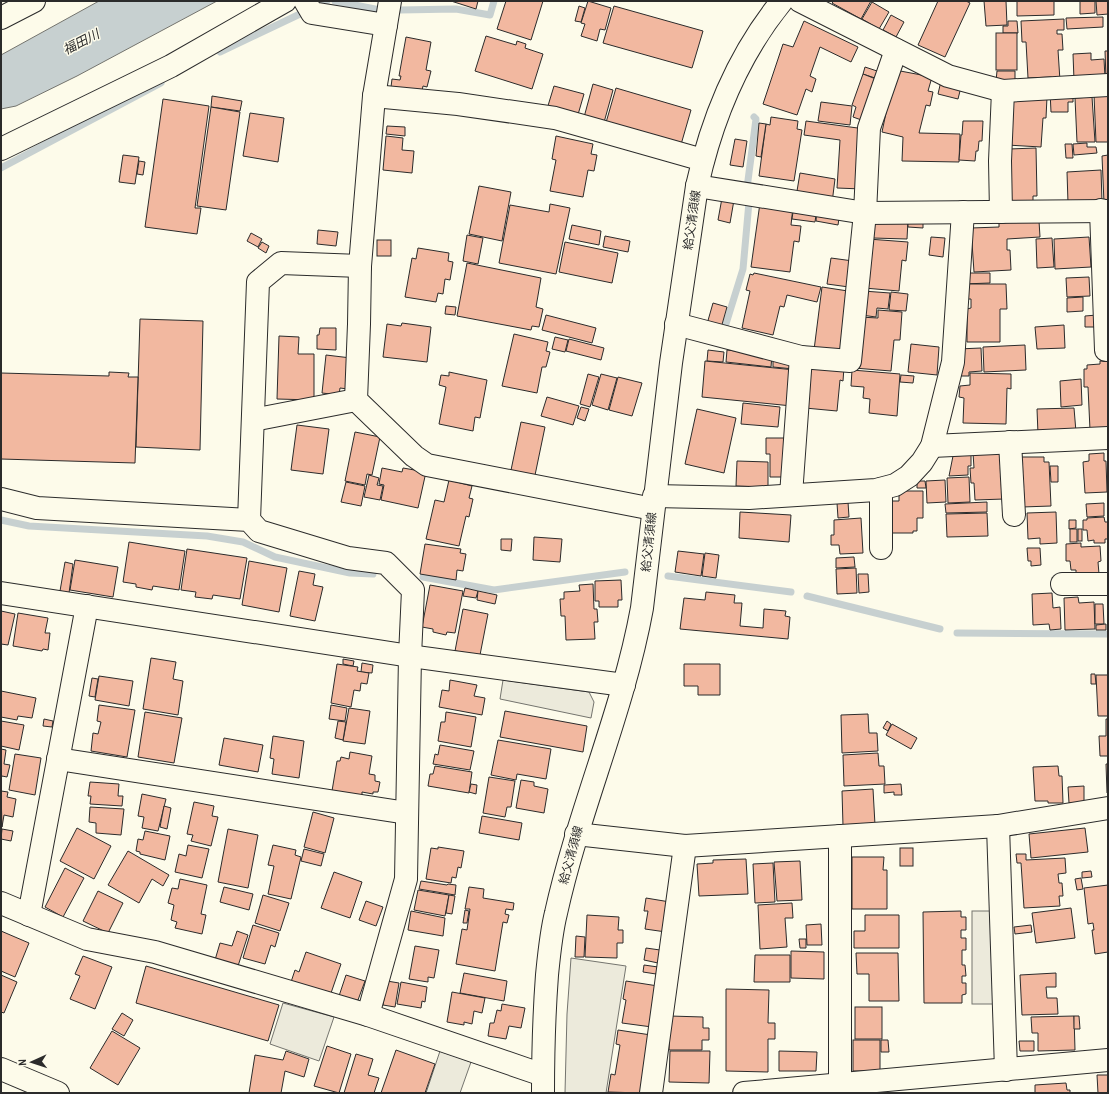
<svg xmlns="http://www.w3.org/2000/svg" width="1109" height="1094" font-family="'Archivo Narrow','Noto Sans JP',sans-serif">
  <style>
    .parking { fill: #eceadb; stroke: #74746e }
    .water { fill: #c7d0d0; stroke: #74746e }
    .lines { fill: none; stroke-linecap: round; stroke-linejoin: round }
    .stream { stroke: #c7d0d0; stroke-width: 7 }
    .building { fill: #f2b8a0; stroke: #2b2b2b }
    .minor-casing { stroke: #2b2b2b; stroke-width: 24 }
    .major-casing { stroke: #2b2b2b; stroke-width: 24 }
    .minor { stroke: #fdfbea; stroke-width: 22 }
    .major { stroke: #fdfbea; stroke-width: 22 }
    .labels { text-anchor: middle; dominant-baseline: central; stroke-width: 3; stroke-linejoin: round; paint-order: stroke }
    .street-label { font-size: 12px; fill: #2b2b2b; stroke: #fdfbea }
    .water-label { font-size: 13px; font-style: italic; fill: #2b2b2b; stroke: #fdfbea }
  </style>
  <rect width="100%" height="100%" fill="#fdfbea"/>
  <g class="parking">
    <path d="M503,680L589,692L594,702L591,718L500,699Z"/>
    <rect x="972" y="911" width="21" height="93"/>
    <path d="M571,958L626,966L606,1093H565L567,1014Z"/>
    <path d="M283,1003L334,1017L319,1061L270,1044Z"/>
    <path d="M440,1051L471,1062L460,1093H426Z"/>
  </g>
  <path class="water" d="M99,1H217L77,76L16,106L1,109V55Z"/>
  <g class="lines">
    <g class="stream">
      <path d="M335,1L385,11"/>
      <path d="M320,3L327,1"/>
      <path d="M400,10L456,9L490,15L494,1"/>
      <path d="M220,52L300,14"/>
      <path d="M1,168L161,83"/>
      <path d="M747,188L756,119L754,117"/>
      <path d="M725,327L743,269L749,202"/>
      <path d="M1,520L29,526L207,536L243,542L275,557L350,573L373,574"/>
      <path d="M668,576L791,592"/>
      <path d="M423,577L494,590L625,572"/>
      <path d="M807,596L940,629"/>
      <path d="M957,633L1108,634"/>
    </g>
  </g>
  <g class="building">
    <path d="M451,1H478L476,9Z"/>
    <path d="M506,1H543L531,40L497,29Z"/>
    <path d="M588,1L611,8L605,30L600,29L597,41L581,36L585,24L581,23Z"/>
    <path d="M834,1H871L861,19L832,3Z"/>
    <path d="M938,1H966L970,3L945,57L918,45Z"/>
    <path d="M984,1H1006L1007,25L986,26Z"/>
    <path d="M1017,1H1054V15L1017,16Z"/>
    <path d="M1080,1H1095V13L1080,14Z"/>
    <path d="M1096,1H1108V14L1097,15Z"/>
    <path d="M872,2L889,12L879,29L862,19Z"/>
    <path d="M579,6L585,8L581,22L575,21Z"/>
    <path d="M614,6L703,31L692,68L603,43Z"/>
    <path d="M891,15L904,22L896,37L883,30Z"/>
    <path d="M1103,17V27L1067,29L1066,18Z"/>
    <path d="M1064,19V30H1057V34H1062L1063,50H1058L1060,81L1051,77L1028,78L1026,42H1022L1021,21Z"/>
    <path d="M804,21L858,47L851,62L820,47L810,76L816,79L812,92L806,89L797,115L763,104L783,44L793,47Z"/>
    <path d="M1008,21H1017L1018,33H1003V26H1008Z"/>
    <rect x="996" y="33" width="21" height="37"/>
    <path d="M486,36L516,45L517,41L526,44L525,48L543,54L532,89L475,71Z"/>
    <path d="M406,37L431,42L426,70L431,71L427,87L423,86L421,95L391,87L392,79L400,80L401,76H399Z"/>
    <path d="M1105,51H1108V78L1106,79Z"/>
    <path d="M1091,53V60L1104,59L1105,78L1074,80L1073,54Z"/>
    <path d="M865,67L883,73L881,80L863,74Z"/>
    <path d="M895,70L932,77L928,91L933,92L930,106L926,105L919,133L960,134L959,162L902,161L903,137L882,132Z"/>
    <path d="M997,71H1015V81H996Z"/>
    <path d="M863,74L881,81L867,122L853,117L856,107L852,105Z"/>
    <path d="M941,81L961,87L958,99L938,94Z"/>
    <path d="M593,84L613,90L603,126L583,121Z"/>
    <path d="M554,86L584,94L577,118L547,109Z"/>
    <path d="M616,88L691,110L680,148L605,126Z"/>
    <path d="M1073,90V102H1068V112H1051L1050,91Z"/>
    <path d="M1108,94V142H1096L1094,95Z"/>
    <path d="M212,96L242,101L240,111L211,107Z"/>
    <path d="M1047,97L1046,118H1043L1041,147L1007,145L1010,98Z"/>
    <path d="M1092,97L1095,142H1077L1075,98Z"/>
    <path d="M163,99L209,106L195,208H201L197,234L145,227Z"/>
    <path d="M821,102L852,106L850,125L818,121Z"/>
    <path d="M211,107L240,112L226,210L197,206Z"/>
    <path d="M250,113L284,118L278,162L243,156Z"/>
    <path d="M771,117L798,121L797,129L802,130L794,181L759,176L766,124L770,125Z"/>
    <path d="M806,121L865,129L862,189L837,188L840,140L804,135Z"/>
    <path d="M963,121H983L982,141H979L978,151H976L975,161L959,160L961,135H962Z"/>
    <path d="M759,123L766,124L761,157L756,156Z"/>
    <path d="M387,126L405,127V136L386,134Z"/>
    <path d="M386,136L403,138L402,150L414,151L412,173L383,170Z"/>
    <path d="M556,136L593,144L591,154L597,155L594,171L588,170L583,197L550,191L556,160L552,159Z"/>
    <path d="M735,139L747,141L743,167L730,165Z"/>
    <path d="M1087,143V147H1096L1097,153L1074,155L1073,144Z"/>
    <path d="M1065,144H1072L1073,158H1066Z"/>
    <path d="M1036,148L1037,196H1033V205L1005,206L1009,149Z"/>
    <path d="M123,155L139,157L135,184L119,182Z"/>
    <path d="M1108,155V202L1104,203L1102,156Z"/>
    <path d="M139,161L145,162L143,175L137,174Z"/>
    <path d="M1101,170L1102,202L1068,203L1067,172Z"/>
    <path d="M800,173L835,179L832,203L796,197Z"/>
    <path d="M479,186L511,192L502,241L469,234Z"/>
    <path d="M722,198L734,200L730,223L718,220Z"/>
    <path d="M760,203L793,207L791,225L801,226L799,242L794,241L790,272L751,267Z"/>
    <path d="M550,204L570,208L556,274L499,263L510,205L549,212Z"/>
    <path d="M794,205L817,208L815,222L792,219Z"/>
    <path d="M817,209L840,212L838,225L816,221Z"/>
    <path d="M874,219L908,220L907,239L873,238Z"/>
    <path d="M908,220H923V228L908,227Z"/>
    <path d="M1039,221L1040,237L1007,239V250H1010L1011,270L974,272L971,228L999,227V223Z"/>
    <path d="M572,225L601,231L599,245L569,239Z"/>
    <path d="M318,230L338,232L336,246L317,244Z"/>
    <path d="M251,233L262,239L258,247L247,241Z"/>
    <path d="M467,235L483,238L478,264L463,261Z"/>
    <path d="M605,236L630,241L628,252L603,247Z"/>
    <path d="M931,237L945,238L943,257L929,255Z"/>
    <path d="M1089,237L1091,267L1055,269L1054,239Z"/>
    <path d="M1052,238L1054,267L1037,268L1036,239Z"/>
    <path d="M868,239L908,242L906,261L902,260L899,291L864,288Z"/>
    <rect x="377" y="240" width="14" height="16"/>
    <path d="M262,242L269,246L266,253L258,248Z"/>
    <path d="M565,242L618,253L612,283L559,272Z"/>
    <path d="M418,248L449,253L448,261L453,262L450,280L445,279L443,294L438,293L436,302L405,297L412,258L416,259Z"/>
    <path d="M831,258L853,261L849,287L827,284Z"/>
    <path d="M467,263L541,278L536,307L543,309L539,327L532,326L531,330L457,316Z"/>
    <path d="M754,273L821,287L817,302L787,295L784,307L780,306L773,335L742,328L750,291L746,290L750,274L753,275Z"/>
    <path d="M963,273H990V283L963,284Z"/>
    <path d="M1089,277L1090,296L1067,297L1066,278Z"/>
    <path d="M966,284H1006L1007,309H1000V342H967V309L971,308V299H966Z"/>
    <path d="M822,287L848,291L843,354L814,350Z"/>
    <path d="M863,291L890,293L888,309L877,308L876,317L861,315Z"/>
    <path d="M891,292L908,294L906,311L889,310Z"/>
    <path d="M1083,297V311L1067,312V298Z"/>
    <path d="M713,303L727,307L721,328L707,324Z"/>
    <path d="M446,306L456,307L455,315L445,314Z"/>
    <path d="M878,310L902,312L900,340H894L891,371L854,368L859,317L878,318Z"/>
    <path d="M546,315L596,328L592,343L542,330Z"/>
    <path d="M1097,315L1098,327H1085V316Z"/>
    <path d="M140,319L203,321L200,450L136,447Z"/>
    <path d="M402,323L431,327L427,362L383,357L387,324L401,326Z"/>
    <path d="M1064,325L1065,348L1037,349L1035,327Z"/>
    <path d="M320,328H336V350L317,349V335H319Z"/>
    <path d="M514,334L548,342L546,351L550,352L546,367H542L537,393L502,386Z"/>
    <path d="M279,336L299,337L298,354H314V400L277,399Z"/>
    <path d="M555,337L568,340L565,352L552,349Z"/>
    <path d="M569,339L604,348L601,360L566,351Z"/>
    <path d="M911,344L939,347L937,375L908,372Z"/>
    <path d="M1025,345L1026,370L984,372L983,347Z"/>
    <path d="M981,348L982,371L969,372V376H959L958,349Z"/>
    <path d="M708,350L724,352L723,362L707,361Z"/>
    <path d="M727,350L772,355L771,367L726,362Z"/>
    <path d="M326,355L351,358L348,389L340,388L339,395L322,393Z"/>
    <path d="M773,358L795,360L794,369L773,367Z"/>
    <path d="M705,361L795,370L792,406L702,397Z"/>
    <path d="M1100,361H1108V429L1090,430L1088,387H1084V369H1087V365L1100,364Z"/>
    <path d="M808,363L844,367L843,381L840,380L837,411L805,408Z"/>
    <path d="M852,370L900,374L897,416L869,413L870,399L863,398L864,387L851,386Z"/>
    <path d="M109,372L129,373L128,377H138L135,463L1,459V373L109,376Z"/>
    <path d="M449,372L487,380L480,418L475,417L473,431L439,424L446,387L439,385L441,375L449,376Z"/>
    <path d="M970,373L1011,374V389L1007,388L1006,424L963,423L964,398L959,397L960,386L970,385Z"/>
    <path d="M588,374L599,377L590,407L580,404Z"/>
    <path d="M601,374L617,378L608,410L592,405Z"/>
    <path d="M901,375L914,376L913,383L900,382Z"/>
    <path d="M618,377L642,383L632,416L609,410Z"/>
    <path d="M1081,379L1082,405L1061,407L1060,381Z"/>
    <path d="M547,397L579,406L573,425L541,416Z"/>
    <path d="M743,403L780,407L778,427L741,424Z"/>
    <path d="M581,407L589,409L585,421L577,418Z"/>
    <path d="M1074,408L1076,432L1038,434L1037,409Z"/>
    <path d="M697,409L736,418L724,473L685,464Z"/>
    <path d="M521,422L545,427L534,480L510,475Z"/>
    <path d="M297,425L329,429L323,474L291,470Z"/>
    <path d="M355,432L380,437L372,475L367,474L365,485L345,481Z"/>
    <path d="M766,438H789L788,477H770V454H766Z"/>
    <path d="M1002,452L1004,499L975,500L974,483H971L970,468H974L973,453Z"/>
    <path d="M1104,453V461H1106L1107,492L1085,493L1083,462L1089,461V454Z"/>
    <path d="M971,455V466H968V475L949,476L953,456Z"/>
    <path d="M1021,457H1044V462H1049L1051,506L1022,507Z"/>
    <path d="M737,461L768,462V487L736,486Z"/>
    <path d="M1050,466H1058V482H1051Z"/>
    <path d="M382,468L402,472L403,468L426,472L418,508L381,500L384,485L379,484Z"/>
    <path d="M369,475L379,478L377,485L383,486L380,500L364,497Z"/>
    <path d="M969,477L970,502L948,503L947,478Z"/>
    <path d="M449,480L472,486L469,498L473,499L469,517L466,516L459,546L426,539L435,500L444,502Z"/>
    <path d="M945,480L946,502L927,503L926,481Z"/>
    <path d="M917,481H925L926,488H917Z"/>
    <path d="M346,482L365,486L361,506L341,502Z"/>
    <path d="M899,491H923V518H917V531H913V533H889V501H899Z"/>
    <path d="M848,502L849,517L838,518L837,503Z"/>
    <path d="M987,502V512L946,513L945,504Z"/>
    <path d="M1104,503V516L1087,517L1086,504Z"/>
    <path d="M740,512L791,515L789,542L739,538Z"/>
    <path d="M1056,512L1057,543L1040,544V538L1028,539L1027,513Z"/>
    <path d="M987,513L988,536L947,537L946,514Z"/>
    <path d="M1104,517L1105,522H1108V539H1105V543H1094V540L1088,541L1087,530H1083V520H1087V518Z"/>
    <path d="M861,518L863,553L840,554L839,545H831V535H834V520Z"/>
    <path d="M1069,520H1076V528L1069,529Z"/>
    <rect x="1070" y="529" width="7" height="13"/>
    <rect x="1078" y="529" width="4" height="12"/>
    <path d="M534,537L562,539L560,562L533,560Z"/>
    <path d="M501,539H512L511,551L501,550Z"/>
    <path d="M129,542L185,551L179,590L153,586L152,590L136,587V584L123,582Z"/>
    <path d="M1081,543V547L1100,546L1101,561L1098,562L1099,574L1076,575V570H1071L1070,561H1066V544Z"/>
    <path d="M425,544L461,549L460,553L466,554L463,571L457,570L456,580L420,574Z"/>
    <path d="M1027,548H1040L1041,565L1031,566V561H1028Z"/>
    <path d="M187,549L247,558L240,599L213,595L212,599L195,597L196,592L181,590Z"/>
    <path d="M678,551L704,554L701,576L675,572Z"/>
    <path d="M705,553L719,555L716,578L702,576Z"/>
    <path d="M854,557L855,567L836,568V558Z"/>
    <path d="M75,560L118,567L113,597L70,590Z"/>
    <path d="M249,561L287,568L279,612L242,605Z"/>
    <path d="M65,562L73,564L69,593L60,591Z"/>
    <path d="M856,568L857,593L837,594L836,569Z"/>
    <path d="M299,571L315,574L313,585L323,587L315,621L290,616Z"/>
    <path d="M858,574H868L869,592L859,593Z"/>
    <path d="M621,580L622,600H618V607H599V601H595V581Z"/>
    <path d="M593,584L594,609H597L598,622H594L595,639L566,640L565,616H561L560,599H564V592L580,591L579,585Z"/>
    <path d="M430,585L463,591L455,633L447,632L446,635L433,632V629L422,627Z"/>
    <path d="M465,588L478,591L476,598L463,596Z"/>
    <path d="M478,591L497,595L495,604L477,600Z"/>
    <path d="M706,592L735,595L734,603H742L740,626L763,628L764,609L786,611L785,616L790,617L788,639L680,629L684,598L705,600Z"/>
    <path d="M1052,593L1053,608L1060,607L1061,629L1050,630L1049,624L1033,625L1032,594Z"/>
    <path d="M1078,597L1079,603L1094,602L1095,629L1065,630L1064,598Z"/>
    <path d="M1095,604H1103L1104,624H1095Z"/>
    <path d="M463,609L488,614L480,655L455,651Z"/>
    <path d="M1,611L15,614L8,645L1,644Z"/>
    <path d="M18,613L48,618L45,633H50L48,650L43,649L42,651L13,646Z"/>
    <path d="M1106,624V630H1096V625Z"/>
    <path d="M151,658L176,662L173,679L183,681L178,715L143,709Z"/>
    <path d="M343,659L354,661L353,666L343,664Z"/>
    <path d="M362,663L373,665L372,673L361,672Z"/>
    <path d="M337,664L358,667L357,671L369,673L367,684L361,683L360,691L354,690L351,707L331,703Z"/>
    <path d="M684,664H720V695H698V686H684Z"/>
    <path d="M1091,674H1095L1096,684H1091Z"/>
    <path d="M1096,675H1108V716H1098Z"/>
    <path d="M99,676L133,681L129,706L95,700Z"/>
    <path d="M92,678L98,679L95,697L89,696Z"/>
    <path d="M450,680L477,685L474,696L485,698L482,715L439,707L442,690L449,691Z"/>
    <path d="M1,691L36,698L32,718L18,716L17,720L1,717Z"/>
    <path d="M99,705L135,710L127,757L91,751L93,733L98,734L101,722L97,721Z"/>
    <path d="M331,705L347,708L345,721L329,719Z"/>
    <path d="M349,708L370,711L365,744L343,741Z"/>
    <path d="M505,711L587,726L583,752L500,737Z"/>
    <path d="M145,712L182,718L174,763L138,757Z"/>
    <path d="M446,712L476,717L471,747L438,741L441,722H445Z"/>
    <path d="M868,714L869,733H877L878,751L842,753L841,715Z"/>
    <path d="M44,719L53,721L52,727L43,726Z"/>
    <path d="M1106,719H1108V756H1100L1099,736H1106Z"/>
    <path d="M1,721L24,725L19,750L1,746Z"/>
    <path d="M338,721L346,722L343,740L335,738Z"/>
    <path d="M887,721L891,724L888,731L883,728Z"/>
    <path d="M892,724L917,738L911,749L886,735Z"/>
    <path d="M273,736L304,741L299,778L272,774L274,759L270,758Z"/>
    <path d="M224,738L263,745L258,772L219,765Z"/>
    <path d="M498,740L551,749L546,779L517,774L516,780L491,775Z"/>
    <path d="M440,745L474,751L470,770L433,764L435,754L438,755Z"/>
    <path d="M1,749L6,750L4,764L10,765L7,777L2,776L1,779Z"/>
    <path d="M350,752L372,756L369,774L375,775V781L380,782L378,792H373V794L362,792V796L332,791L337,761H340L341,757L349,759Z"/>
    <path d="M878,753L879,766H884L885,784L844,786L843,755Z"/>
    <path d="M15,754L41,758L35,795L9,790Z"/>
    <path d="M1106,764H1108V793H1107Z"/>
    <path d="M435,766L472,772L469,793L428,786L430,774H433Z"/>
    <path d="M1058,766L1059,776H1062L1063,803H1048V801H1035L1033,767Z"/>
    <path d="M489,777L515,781L511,807H507L505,817L483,813Z"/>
    <path d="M521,780L534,782V786L548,789L544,813L516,808Z"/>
    <path d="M90,782L119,784L118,796H123L122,806L90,804L91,796H88Z"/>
    <path d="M471,784L477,785L476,794L469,792Z"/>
    <path d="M901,784L902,795H894V792L884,793V785Z"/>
    <path d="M1084,786V802L1069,803L1068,787Z"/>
    <path d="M873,789L875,825L843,826L842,791Z"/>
    <path d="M1,791L8,792L7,797L16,799L13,817L4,815L2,827Z"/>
    <path d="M142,794L166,799L158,831L142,828L144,817L138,816Z"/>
    <path d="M194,802L214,806L212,816L218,817L211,846L191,841L193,835L187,834Z"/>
    <path d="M164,806L171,808L167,829L160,827Z"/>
    <path d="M90,807L124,809L121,835L96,833V823L89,822Z"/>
    <path d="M313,812L334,818L325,853L304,847Z"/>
    <path d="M482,816L522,823L519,840L479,833Z"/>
    <path d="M77,828L111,846L94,879L60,861Z"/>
    <path d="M1085,828L1088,852L1031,858L1029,834Z"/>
    <path d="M2,829L13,831L11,841L1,839Z"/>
    <path d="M228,829L258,835L248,888L218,882Z"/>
    <path d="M145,831L170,836L165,860L140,854V852L136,851L138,839L143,840Z"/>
    <path d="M188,845L209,849L202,878L175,872L179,854L186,856Z"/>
    <path d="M273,845L296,850L295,855L301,857L291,899L268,894L274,866L268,865Z"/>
    <path d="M438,847L464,851L461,868L458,867L456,878L452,877L451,883L426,879L431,848L438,849Z"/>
    <rect x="900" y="848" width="13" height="18"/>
    <path d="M304,849L324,854L321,866L301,861Z"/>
    <path d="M128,851L169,875L163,886L152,879L139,903L108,885Z"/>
    <path d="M1016,854H1026V860L1065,858L1066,873L1058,874L1059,883H1062L1063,896H1059L1060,906L1024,908L1021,863H1017Z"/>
    <path d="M852,857H884L883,870H887V909H852Z"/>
    <path d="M746,859L748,894L699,896L697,864L713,863V860Z"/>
    <path d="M800,861L802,900L777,901L774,862Z"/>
    <path d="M773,863L775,902L755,903L753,864Z"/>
    <path d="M65,868L84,878L63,917L45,907Z"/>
    <path d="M1091,871L1092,877L1082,878V872Z"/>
    <path d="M334,872L362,882L350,918L321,908Z"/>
    <path d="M1081,878L1083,889L1077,890L1075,879Z"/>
    <path d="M180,879L207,885L201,914L206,915L202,934L175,928L177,922L171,920L174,905L168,903L172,888L178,889Z"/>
    <path d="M421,881L447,885L448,884L456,885L455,895L419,889Z"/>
    <path d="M1108,885V952L1095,954L1092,930H1094L1093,923L1088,924L1084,888Z"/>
    <path d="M224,887L253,894L249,910L220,902Z"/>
    <path d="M469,887L484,889L483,898L514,903L513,910L506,909L505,914L509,915L507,923L503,922L495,971L456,964L462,929L467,930L470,909H465Z"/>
    <path d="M418,890L449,895L445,916L414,910Z"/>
    <path d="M98,891L123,903L108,933L83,921Z"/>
    <path d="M263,895L289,903L280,931L255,923Z"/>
    <path d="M449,895L455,896L452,914L446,913Z"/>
    <path d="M646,898L670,902L666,932L645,929L648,911H644Z"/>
    <path d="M366,901L383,907L376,926L359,920Z"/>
    <path d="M792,903L793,918H785L787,947L760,949L758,905Z"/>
    <path d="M1071,908L1075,938L1036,943L1032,913Z"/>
    <path d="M465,910L469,911L467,923H463Z"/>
    <path d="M411,911L445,918L443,936L408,930Z"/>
    <path d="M961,911V917H966V930H961V938H966V950H962V965H965L966,976H962V983H966V994L962,995V1003H924L923,912Z"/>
    <path d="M587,915L619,917L618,930H623V943H617V958L585,957Z"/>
    <path d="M865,915H899V948H854V931H865Z"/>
    <path d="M821,924L822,945H807L806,925Z"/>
    <path d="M253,925L279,933L275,947L271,945L265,964L243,958Z"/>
    <path d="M1031,925L1032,932L1015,934L1014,927Z"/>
    <path d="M1,931L29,943L15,977L1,971Z"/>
    <path d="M237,931L248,935L238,966L215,960L220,943L232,946Z"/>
    <path d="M576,936L585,937L584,957H575Z"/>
    <path d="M799,939H806V948H800Z"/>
    <path d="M415,946L439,950L434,978L428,977V982L409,979Z"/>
    <path d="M646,948L660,950L658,963L644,960Z"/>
    <path d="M791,951L824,952V979L791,978Z"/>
    <path d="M306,952L341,964L330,996L291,982L295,970L299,972Z"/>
    <path d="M856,953H898L899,1001H869V974H857Z"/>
    <path d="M755,955H790V982H754Z"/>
    <path d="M83,956L112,967L95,1009L70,999L80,976L75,974Z"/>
    <path d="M644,965L658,967L656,974L643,972Z"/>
    <path d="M146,966L279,1005L268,1041L136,1003Z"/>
    <path d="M464,973L507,981L504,1001L460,993Z"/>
    <path d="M1056,973V987H1046L1047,998H1057L1058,1014L1022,1015L1020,975Z"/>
    <path d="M1,975L17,982L4,1013L1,1012Z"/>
    <path d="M346,975L365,981L358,1000L350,1003L338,999Z"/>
    <path d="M387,981L399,983L395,1007L383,1005Z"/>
    <path d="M626,981L658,986L652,1027L622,1023L626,1000L623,999Z"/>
    <path d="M401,982L427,987L425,1002L422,1001L421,1008L397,1004Z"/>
    <path d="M726,989L769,990L768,1023H775V1039H768V1072L726,1071Z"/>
    <path d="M452,992L485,998L482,1013L474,1011L472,1024L464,1022V1025L447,1022Z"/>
    <path d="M502,1004L525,1008L521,1028L509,1026L506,1039L488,1036L490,1023H494L497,1010L501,1011Z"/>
    <rect x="855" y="1007" width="27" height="32"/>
    <path d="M122,1013L133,1020L124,1036L112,1029Z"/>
    <path d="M670,1016L703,1017V1028H709V1040H702V1050H669Z"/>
    <path d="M1074,1016L1075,1050L1038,1051V1033H1032L1031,1017Z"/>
    <path d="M1074,1016H1079L1080,1029H1074Z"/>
    <path d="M618,1030L651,1035L642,1093L608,1092L611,1074L615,1075L620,1045L616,1044Z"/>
    <path d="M112,1031L140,1048L118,1085L90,1068Z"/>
    <rect x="853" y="1040" width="27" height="31"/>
    <path d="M881,1040H888L889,1052H881Z"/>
    <path d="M1019,1041H1034V1051H1020Z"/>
    <path d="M327,1046L351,1054L339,1093L314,1086Z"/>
    <path d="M396,1050L435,1064L425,1093H381Z"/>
    <path d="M286,1051L309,1059L304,1077L285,1071L281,1093H249L255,1055L283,1060Z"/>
    <path d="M670,1051H710L709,1083L669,1082Z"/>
    <path d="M779,1051L817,1052L816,1071H779Z"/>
    <path d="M356,1054L373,1059L368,1075L379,1078L374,1093H344Z"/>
    <path d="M1097,1075H1108V1093H1098Z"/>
    <path d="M1066,1083L1067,1090H1070V1093H1035V1085Z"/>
  </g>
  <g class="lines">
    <g class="minor-casing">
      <g id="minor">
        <path d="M305,1L312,13L386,25L374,96L360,266L359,324L356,400L414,456L427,465L653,509"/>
        <path d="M800,1L948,76L1003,91L1108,85"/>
        <path d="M1,18L34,1"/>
        <path d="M386,25L390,1"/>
        <path d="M374,96L458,104L555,118L703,160"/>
        <path d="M1,149L171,66L285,1"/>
        <path d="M697,186L865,213L1108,211"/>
        <path d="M1101,210L1106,350H1108"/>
        <path d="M1001,212L1000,161L1003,91"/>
        <path d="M676,324L801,357L850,361L865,213L869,128L896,50"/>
        <path d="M253,420L356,400"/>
        <path d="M1010,442L1014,515"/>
        <path d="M932,446L1108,438"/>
        <path d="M881,489V548"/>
        <path d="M791,495L801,357"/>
        <path d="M654,496L749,498L876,490L895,485L909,476L922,462L932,446L953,362L963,212"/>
        <path d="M1,499L37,508L249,520L259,531L348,558L386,563L413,590L410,656L406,879L368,1015"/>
        <path d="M249,520L258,282L281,263L360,266"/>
        <path d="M1062,584H1108"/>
        <path d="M1,593L410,656L624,685"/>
        <path d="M58,759L407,813"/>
        <path d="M998,826L1006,1070"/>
        <path d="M576,834L685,846L998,826L1108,808"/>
        <path d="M1,903L87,939L155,952L368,1015L543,1075"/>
        <path d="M29,915L87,606"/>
        <path d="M1,1069L58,1093"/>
        <path d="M651,1093L685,846"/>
        <path d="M744,1093L1108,1060"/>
        <path d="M839,1093L840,1085V836"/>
      </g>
    </g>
    <g class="major-casing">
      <path id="major" d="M543,1093C543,1054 544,1015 547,975C549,955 551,933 556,913C579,809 623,712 642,608L671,363L697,186C712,118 737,56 782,1"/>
    </g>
    <use href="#minor" class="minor"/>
    <use href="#major" class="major"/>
  </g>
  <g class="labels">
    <g class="street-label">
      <text transform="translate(692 220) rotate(-82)">給父清須線</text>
      <text transform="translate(649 542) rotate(-84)">給父清須線</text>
      <text transform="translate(571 855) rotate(-75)">給父清須線</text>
    </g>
    <g class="water-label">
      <text transform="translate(81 42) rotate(-27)">福田川</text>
    </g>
  </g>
  <rect width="1109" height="1094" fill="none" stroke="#2b2b2b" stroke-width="4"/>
  <g transform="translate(32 1062) rotate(267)" stroke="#fdfbea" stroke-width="3" paint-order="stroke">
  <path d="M0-3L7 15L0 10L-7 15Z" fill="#2b2b2b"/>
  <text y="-6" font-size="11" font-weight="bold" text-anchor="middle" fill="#2b2b2b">N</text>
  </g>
</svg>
